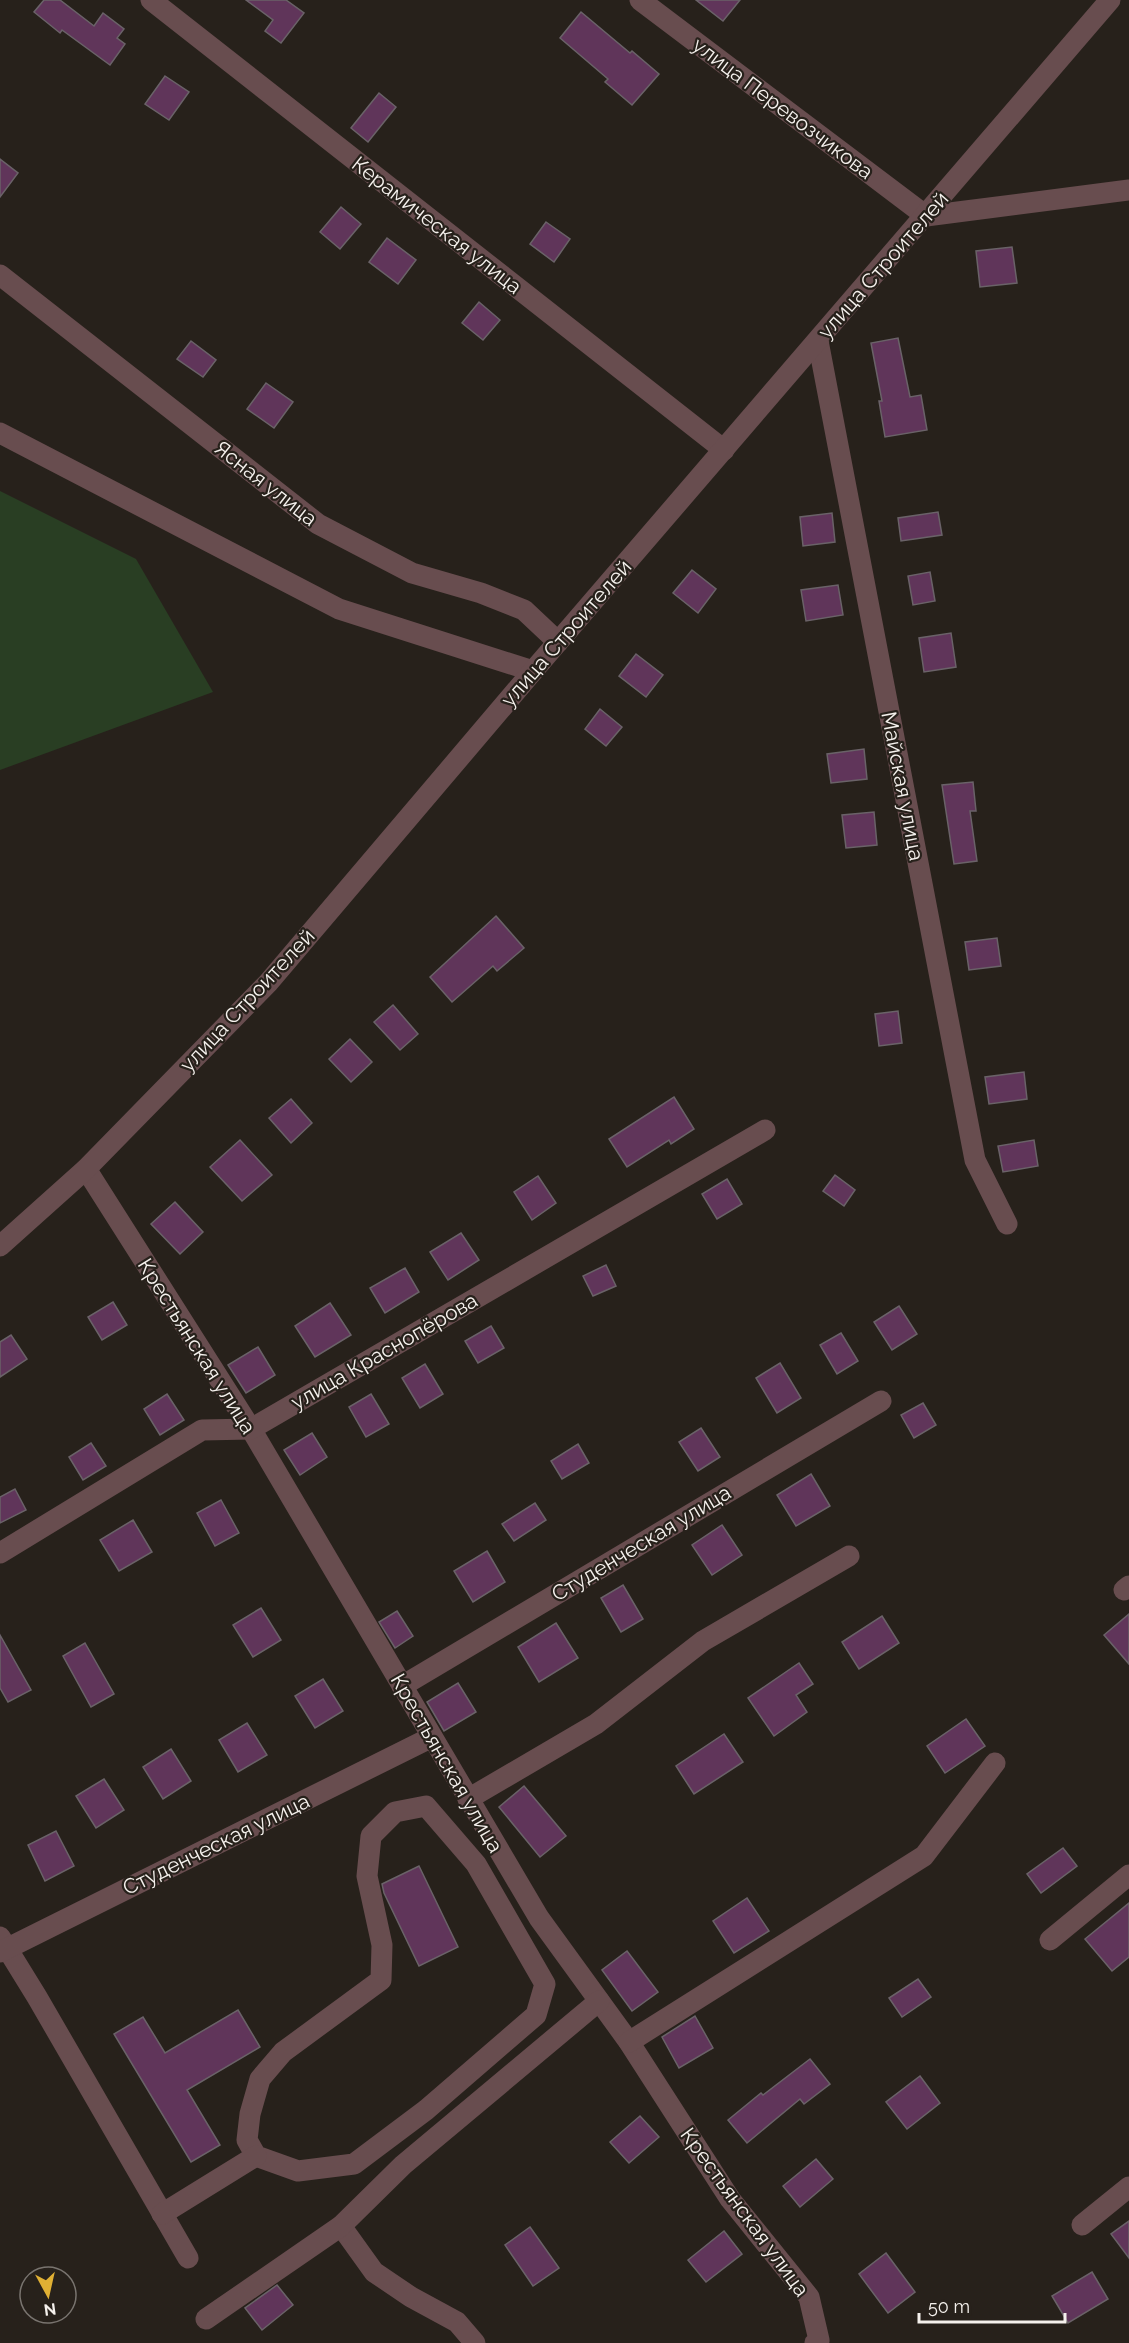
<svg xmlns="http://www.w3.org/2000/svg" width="1129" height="2343" font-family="Raleway,sans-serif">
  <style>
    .green { fill: #293e23 }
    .building { fill: #60355a; stroke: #6a6268; stroke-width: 1.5 }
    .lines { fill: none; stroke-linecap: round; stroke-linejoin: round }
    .minor { stroke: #684d4f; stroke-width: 21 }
    .labels { text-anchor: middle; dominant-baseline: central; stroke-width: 4.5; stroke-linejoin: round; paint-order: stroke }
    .street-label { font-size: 21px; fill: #f5f1ed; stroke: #27211b }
  </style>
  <rect width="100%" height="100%" fill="#27211b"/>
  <path class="green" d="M0,491L136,559L213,692L0,770Z"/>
  <g class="building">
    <path d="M44,0H60L94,26L103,13L124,29L117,38L125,44L110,65L62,30L60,33L34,12Z"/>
    <path d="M246,0H286L304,13L281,43L265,31L273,20Z"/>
    <path d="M696,0H740L723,21Z"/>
    <path d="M581,12L630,53L632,51L659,74L632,105L605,82L608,79L560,38Z"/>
    <path d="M165,76L189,92L169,120L145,104Z"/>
    <path d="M379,93L396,107L368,142L351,128Z"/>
    <path d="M0,159L18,173L0,197Z"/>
    <path d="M341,207L361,224L340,249L320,232Z"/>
    <path d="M546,222L570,239L554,262L530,244Z"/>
    <path d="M387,238L416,260L398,284L369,262Z"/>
    <path d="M1012,247L1017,283L980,287L976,251Z"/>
    <path d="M479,302L500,320L483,340L462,323Z"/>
    <path d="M898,338L910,397L921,395L927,430L885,437L879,401H882L871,343Z"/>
    <path d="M191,341L216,360L203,377L177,359Z"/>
    <path d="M266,383L293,402L274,428L247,409Z"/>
    <path d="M938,512L942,535L901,541L898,518Z"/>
    <path d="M832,513L835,542L803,546L800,517Z"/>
    <path d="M692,570L716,589L698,613L673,593Z"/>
    <path d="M930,572L935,601L913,605L908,576Z"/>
    <path d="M838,585L843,615L806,621L801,590Z"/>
    <path d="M951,633L956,667L924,672L919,638Z"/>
    <path d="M636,654L663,675L646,697L619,676Z"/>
    <path d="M600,709L622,727L606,746L585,729Z"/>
    <path d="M864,749L867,779L831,783L827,754Z"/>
    <path d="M973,782L976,811H970L977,861L954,864L942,785Z"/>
    <path d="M874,812L877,845L846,848L842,815Z"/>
    <path d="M496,916L524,948L497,971L493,966L452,1002L430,977Z"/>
    <path d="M997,938L1001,966L969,970L965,942Z"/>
    <path d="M393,1005L418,1034L400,1050L374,1022Z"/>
    <path d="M898,1011L902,1043L879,1046L875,1014Z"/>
    <path d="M350,1039L372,1062L351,1082L329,1059Z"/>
    <path d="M1024,1072L1027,1099L989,1104L985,1077Z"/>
    <path d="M674,1097L694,1129L671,1144L669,1140L627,1167L609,1139Z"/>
    <path d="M291,1099L312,1123L291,1143L269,1118Z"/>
    <path d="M240,1140L272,1175L242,1201L210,1167Z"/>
    <path d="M1034,1140L1038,1166L1003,1172L998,1146Z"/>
    <path d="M835,1175L855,1190L844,1206L823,1191Z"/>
    <path d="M538,1176L556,1203L532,1220L514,1192Z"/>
    <path d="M727,1179L742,1204L717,1219L702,1194Z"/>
    <path d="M175,1202L203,1232L180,1254L151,1224Z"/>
    <path d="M461,1233L479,1260L448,1280L430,1252Z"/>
    <path d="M606,1265L616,1286L593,1296L583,1276Z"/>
    <path d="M405,1268L419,1292L385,1313L370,1288Z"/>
    <path d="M113,1302L127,1325L102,1340L88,1317Z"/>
    <path d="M330,1303L351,1335L315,1357L295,1326Z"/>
    <path d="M899,1306L917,1334L892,1350L874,1322Z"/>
    <path d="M491,1326L504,1348L478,1363L465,1341Z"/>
    <path d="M841,1333L858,1361L837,1374L820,1345Z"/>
    <path d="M11,1335L27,1359L0,1377V1342Z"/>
    <path d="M258,1347L275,1375L246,1393L228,1365Z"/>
    <path d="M780,1363L801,1398L777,1413L756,1378Z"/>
    <path d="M425,1364L443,1394L420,1408L402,1378Z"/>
    <path d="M167,1394L184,1420L160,1435L144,1409Z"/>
    <path d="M371,1394L389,1424L366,1437L349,1407Z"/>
    <path d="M923,1403L936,1425L914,1438L901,1415Z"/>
    <path d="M701,1428L720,1457L698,1471L679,1442Z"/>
    <path d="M312,1433L327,1457L300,1475L284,1450Z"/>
    <path d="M91,1443L106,1466L83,1480L69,1457Z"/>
    <path d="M578,1444L589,1463L562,1479L551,1461Z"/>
    <path d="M811,1474L830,1506L796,1526L777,1495Z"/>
    <path d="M15,1489L26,1510L0,1523V1497Z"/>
    <path d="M221,1500L239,1533L215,1546L197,1513Z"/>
    <path d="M535,1503L546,1520L514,1541L502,1524Z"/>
    <path d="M133,1520L152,1552L119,1571L100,1540Z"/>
    <path d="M722,1525L742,1555L712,1575L692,1545Z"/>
    <path d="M487,1551L505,1582L473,1602L454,1571Z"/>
    <path d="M623,1585L643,1619L621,1632L601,1598Z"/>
    <path d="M261,1608L281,1640L253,1657L233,1625Z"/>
    <path d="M397,1611L413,1636L395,1648L379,1622Z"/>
    <path d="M1129,1614V1664L1104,1635Z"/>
    <path d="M882,1616L899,1643L859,1669L842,1642Z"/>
    <path d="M556,1623L578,1658L539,1682L518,1647Z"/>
    <path d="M0,1635L31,1690L8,1702L0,1688Z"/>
    <path d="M85,1643L114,1694L91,1707L63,1656Z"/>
    <path d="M799,1663L813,1684L796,1695L807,1712L774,1736L748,1698Z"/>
    <path d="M323,1679L343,1711L315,1728L295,1696Z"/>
    <path d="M458,1683L476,1712L444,1731L427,1702Z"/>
    <path d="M966,1719L985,1746L945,1773L927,1746Z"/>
    <path d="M247,1723L267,1755L238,1772L219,1740Z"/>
    <path d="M724,1734L743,1762L694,1794L676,1766Z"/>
    <path d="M171,1749L191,1781L163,1799L143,1767Z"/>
    <path d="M104,1779L124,1810L96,1828L76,1796Z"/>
    <path d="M524,1786L566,1836L540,1857L499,1807Z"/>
    <path d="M56,1831L74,1866L45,1881L28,1845Z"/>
    <path d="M1063,1848L1077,1866L1041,1893L1027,1874Z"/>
    <path d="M419,1866L458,1947L419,1966L384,1893L382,1884Z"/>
    <path d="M747,1898L769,1931L734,1953L713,1921Z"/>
    <path d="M1129,1903V1957L1112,1971L1085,1939Z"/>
    <path d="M627,1951L658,1992L632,2011L602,1970Z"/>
    <path d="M918,1979L931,1997L902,2017L889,1998Z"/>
    <path d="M238,2010L260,2047L187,2090L220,2145L191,2162L114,2034L143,2017L165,2053Z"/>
    <path d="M695,2016L713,2048L679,2068L662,2037Z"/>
    <path d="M810,2059L830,2084L804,2104L800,2099L747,2143L728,2120L761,2093L763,2095Z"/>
    <path d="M920,2076L940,2103L907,2129L886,2102Z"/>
    <path d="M640,2116L659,2137L629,2163L610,2142Z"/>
    <path d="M816,2159L833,2179L800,2207L783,2186Z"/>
    <path d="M1129,2221V2258L1111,2234Z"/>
    <path d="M530,2227L559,2268L533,2286L505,2245Z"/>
    <path d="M724,2231L742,2254L706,2282L688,2260Z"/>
    <path d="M886,2253L915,2292L888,2313L859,2274Z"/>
    <path d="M1092,2272L1108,2299L1068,2323L1052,2296Z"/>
    <path d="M277,2285L293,2305L262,2330L245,2308Z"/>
  </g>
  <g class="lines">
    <g class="minor">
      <path d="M151,0L724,450"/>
      <path d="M640,0L926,216L1129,190"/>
      <path d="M0,275L318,524L412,573L481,593L524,610L558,642"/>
      <path d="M818,341L975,1160L1007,1224"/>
      <path d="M0,433L339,609L533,671"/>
      <path d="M86,1169L251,1429L539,1918L629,2042L730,2199L809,2297L819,2340L815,2343"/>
      <path d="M0,1246L86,1169L268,983L533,671L1110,0"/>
      <path d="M0,1553L202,1430L251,1429L765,1130"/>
      <path d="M1124,1590L1129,1586"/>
      <path d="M402,1686L881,1401"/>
      <path d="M468,1799L596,1724L703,1641L849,1556"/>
      <path d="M426,1806L476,1864L545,1984L536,2015L426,2110L354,2164L298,2171L256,2156L247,2140L250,2114L260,2079L283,2052L381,1980L382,1945L367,1876L371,1836L395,1812Z"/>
      <path d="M0,1937L37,1997L188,2258"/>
      <path d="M1050,1940L1129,1875"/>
      <path d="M0,1952L432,1737"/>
      <path d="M629,2042L924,1856L995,1763"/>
      <path d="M162,2214L256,2156"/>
      <path d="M1082,2225L1129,2187"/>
      <path d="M341,2226L374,2272L411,2297L457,2322L475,2343"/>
      <path d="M206,2319L341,2226L403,2165L599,2001"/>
    </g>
  </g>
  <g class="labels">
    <g class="street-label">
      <text transform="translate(783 108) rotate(37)">улица Перевозчикова</text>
      <text transform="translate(437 225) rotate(38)">Керамическая улица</text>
      <text transform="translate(883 265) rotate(-49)">улица Строителей</text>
      <text transform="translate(266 483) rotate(38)">Ясная улица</text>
      <text transform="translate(566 633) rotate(-49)">улица Строителей</text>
      <text transform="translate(903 786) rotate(79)">Майская улица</text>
      <text transform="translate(247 1000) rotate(-47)">улица Строителей</text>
      <text transform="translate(197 1346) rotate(58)">Крестьянская улица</text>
      <text transform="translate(384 1351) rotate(-30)">улица Краснопёрова</text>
      <text transform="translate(641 1543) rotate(-31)">Студенческая улица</text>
      <text transform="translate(447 1763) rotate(60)">Крестьянская улица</text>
      <text transform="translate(216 1844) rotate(-26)">Студенческая улица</text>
      <text transform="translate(745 2212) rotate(54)">Крестьянская улица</text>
    </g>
  </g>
  <g transform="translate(48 2295) rotate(172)"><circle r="28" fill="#27211b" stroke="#79746f" stroke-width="1.5"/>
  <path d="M0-4.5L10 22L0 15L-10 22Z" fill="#e0b034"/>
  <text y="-9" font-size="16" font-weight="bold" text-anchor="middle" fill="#f5f1ed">N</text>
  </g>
  <path d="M919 2313v9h146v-9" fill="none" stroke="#f5f1ed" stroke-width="3"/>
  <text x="928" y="2313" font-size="18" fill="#f5f1ed" stroke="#27211b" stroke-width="4.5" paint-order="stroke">50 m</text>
</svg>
